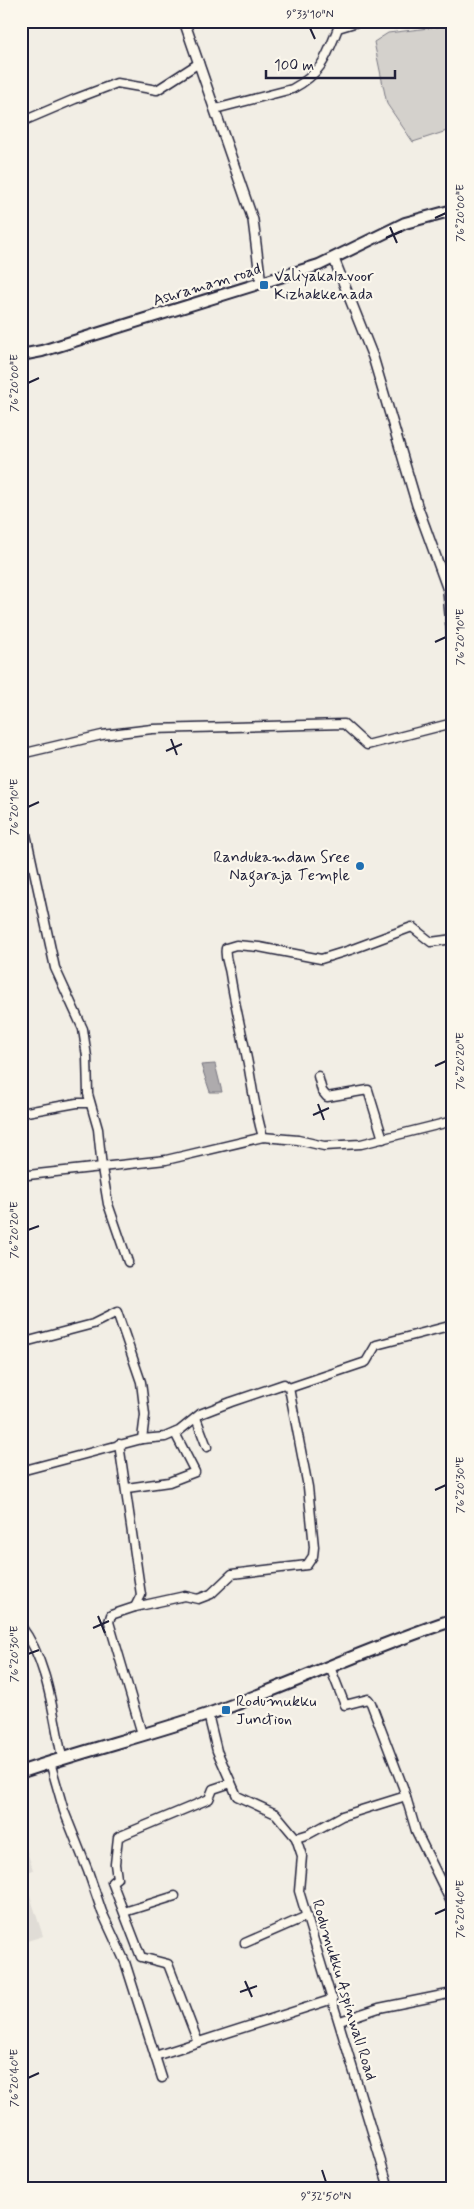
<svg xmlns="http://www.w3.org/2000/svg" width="474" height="2209" font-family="Mynerve,sans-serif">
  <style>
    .built { fill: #e0dcd6 }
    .green { fill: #d4d1cc; stroke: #7b7a84 }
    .water { fill: #aeabad; stroke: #76747f }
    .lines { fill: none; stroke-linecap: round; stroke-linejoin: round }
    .minor-casing { stroke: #22223b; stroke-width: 11 }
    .tertiary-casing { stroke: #22223b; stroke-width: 12 }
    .secondary-casing { stroke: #22223b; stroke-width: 14 }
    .primary-casing { stroke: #22223b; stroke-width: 15 }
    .minor { stroke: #fbf7ec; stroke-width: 8 }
    .tertiary { stroke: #fbf7ec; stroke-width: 9 }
    .secondary { stroke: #fbf7ec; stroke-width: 10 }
    .primary { stroke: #fbf7ec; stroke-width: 11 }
    .ticks { fill: none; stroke: #22223b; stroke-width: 2 }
    .poi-dot { fill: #1f6fb2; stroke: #fbf7ec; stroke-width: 2 }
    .labels { text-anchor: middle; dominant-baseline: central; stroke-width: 4.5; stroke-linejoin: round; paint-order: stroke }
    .poi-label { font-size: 16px; fill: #22223b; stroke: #fbf7ec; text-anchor: start }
    .street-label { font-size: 16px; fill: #22223b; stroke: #fbf7ec }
    .neatline { fill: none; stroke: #22223b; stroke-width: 2 }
    .ticks-label { font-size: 12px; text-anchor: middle; fill: #22223b }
  </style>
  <rect width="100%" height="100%" fill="#f2eee5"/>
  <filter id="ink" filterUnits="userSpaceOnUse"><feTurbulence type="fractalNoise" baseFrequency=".02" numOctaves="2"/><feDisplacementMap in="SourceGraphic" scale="10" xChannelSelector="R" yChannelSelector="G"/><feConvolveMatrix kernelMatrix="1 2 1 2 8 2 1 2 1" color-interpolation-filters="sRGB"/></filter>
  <g filter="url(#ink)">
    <path class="built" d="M21,1839H23L33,1870L23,1874L43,1936L21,1943Z"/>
    <path class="green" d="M453,25V129L413,142L387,104L374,42L388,33Z"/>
    <path class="water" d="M215,1064L222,1092H210L201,1065Z"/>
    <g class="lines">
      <g class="minor-casing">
        <g id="minor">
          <path d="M215,109L292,89C322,73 326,58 338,28L361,21"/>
          <path d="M21,122L75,99L117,83L157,90L199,63"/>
          <path d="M21,754L102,735L152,729L344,724L367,745L453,723"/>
          <path d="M21,811L55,968L83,1029L87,1057L88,1094L98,1129L102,1168L108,1204L128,1262"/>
          <path d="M318,1076L322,1091L327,1097L368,1090L383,1139"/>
          <path d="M21,1113L77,1103H90"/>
          <path d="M263,1137C256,1114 253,1092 249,1069C243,1037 235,1006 230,974C229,965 224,958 226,948L236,945L259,947L321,959L350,950L412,927L431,942L453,939"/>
          <path d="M21,1174L28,1175L166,1160L263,1137L298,1140L324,1146L361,1144L453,1121"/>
          <path d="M21,1343L93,1324L117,1312L141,1382L145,1415L142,1439"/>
          <path d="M289,1388L366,1362L376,1345L453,1325"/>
          <path d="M196,1418L207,1447"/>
          <path d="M119,1444L141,1595L135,1607L111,1615L109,1622L142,1734"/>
          <path d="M21,1471L142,1439L165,1437L179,1431L200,1414L231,1402L284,1384L289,1388L308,1487L314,1547L313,1556L307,1565L232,1574L211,1594L198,1599L185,1596L135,1607"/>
          <path d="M127,1488L169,1482L195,1472L175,1433"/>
          <path d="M21,1626C48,1661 53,1715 62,1757"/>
          <path d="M330,1667L345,1705L368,1699L371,1703L403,1787L416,1831L453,1906"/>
          <path d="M208,1714L217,1751L237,1796L276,1814L296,1838L302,1856L299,1891L389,2188"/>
          <path d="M50,1762L64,1811L88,1871L102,1912L125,1962L162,2078"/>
          <path d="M296,1838L309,1834L342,1816L406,1796"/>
          <path d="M124,1912L175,1896"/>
          <path d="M245,1943L307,1916"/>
          <path d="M340,2021L379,2008L453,1993"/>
          <path d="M198,2042L168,1964L141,1957L112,1882L117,1878L115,1864L118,1837L209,1799L213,1789L231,1783"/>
          <path d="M155,2056L333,1999"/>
        </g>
      </g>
      <g class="tertiary-casing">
        <g id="tertiary">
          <path d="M184,21L253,220L261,284"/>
          <path d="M334,259L373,357L417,505L448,590L453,652"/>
        </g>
      </g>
      <g class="secondary-casing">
        <path id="secondary" d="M21,355L42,351L319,265L405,223L453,210"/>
      </g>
      <g class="primary-casing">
        <path id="primary" d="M21,1772C83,1751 147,1735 209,1714C291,1685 370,1647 453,1620"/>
      </g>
      <use href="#minor" class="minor"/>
      <use href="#tertiary" class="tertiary"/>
      <use href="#secondary" class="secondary"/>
      <use href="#primary" class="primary"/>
    </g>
  </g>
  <path class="ticks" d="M310,28L315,39M435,218L446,213M390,227L397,243M386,238L402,231M28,383L39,378M435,642L446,637M171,739L177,755M166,751L182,744M28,807L39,802M435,1066L446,1061M318,1104L324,1120M313,1115L329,1108M28,1230L39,1226M435,1490L446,1485M98,1616L105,1633M93,1628L109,1621M28,1654L39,1650M435,1914L446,1909M245,1981L252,1997M240,1992L257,1986M28,2078L39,2073M322,2170L326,2182"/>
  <g class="poi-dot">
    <rect x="259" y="280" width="10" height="10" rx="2.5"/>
    <circle cx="360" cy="866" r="5"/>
    <rect x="221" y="1705" width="10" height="10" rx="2.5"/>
  </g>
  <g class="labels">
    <g class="poi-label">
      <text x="274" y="276">Valiyakalavoor<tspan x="274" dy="18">Kizhakkenada</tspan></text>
      <text x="350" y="857" text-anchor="end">Randukamdam Sree<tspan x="350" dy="18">Nagaraja Temple</tspan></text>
      <text x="236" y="1701">Rodumukku<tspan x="236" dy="18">Junction</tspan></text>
    </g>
    <g class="street-label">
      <text transform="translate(207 285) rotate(-17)">Ashramam road</text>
      <text transform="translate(344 1990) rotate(73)">Rodumukku Aspinwall Road</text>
    </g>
  </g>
  <rect width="474" height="2209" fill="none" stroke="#fbf7ec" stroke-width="55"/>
  <path d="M266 70v8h129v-8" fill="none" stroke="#22223b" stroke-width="2.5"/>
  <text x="274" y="70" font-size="15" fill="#22223b" stroke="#fbf7ec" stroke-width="4" paint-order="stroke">100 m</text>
  <rect x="28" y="28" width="418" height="2154" class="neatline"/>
  <g class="ticks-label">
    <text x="310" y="18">9°33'10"N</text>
    <text transform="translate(460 213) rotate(-90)" y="4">76°20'00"E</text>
    <text transform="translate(14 383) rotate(-90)" y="4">76°20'00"E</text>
    <text transform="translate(460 637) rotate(-90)" y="4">76°20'10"E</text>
    <text transform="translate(14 807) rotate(-90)" y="4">76°20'10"E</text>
    <text transform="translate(460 1061) rotate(-90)" y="4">76°20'20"E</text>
    <text transform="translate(14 1230) rotate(-90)" y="4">76°20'20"E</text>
    <text transform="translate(460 1485) rotate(-90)" y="4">76°20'30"E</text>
    <text transform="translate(14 1654) rotate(-90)" y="4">76°20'30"E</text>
    <text transform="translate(460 1909) rotate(-90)" y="4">76°20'40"E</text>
    <text transform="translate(14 2078) rotate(-90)" y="4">76°20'40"E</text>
    <text x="326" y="2200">9°32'50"N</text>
  </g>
</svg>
